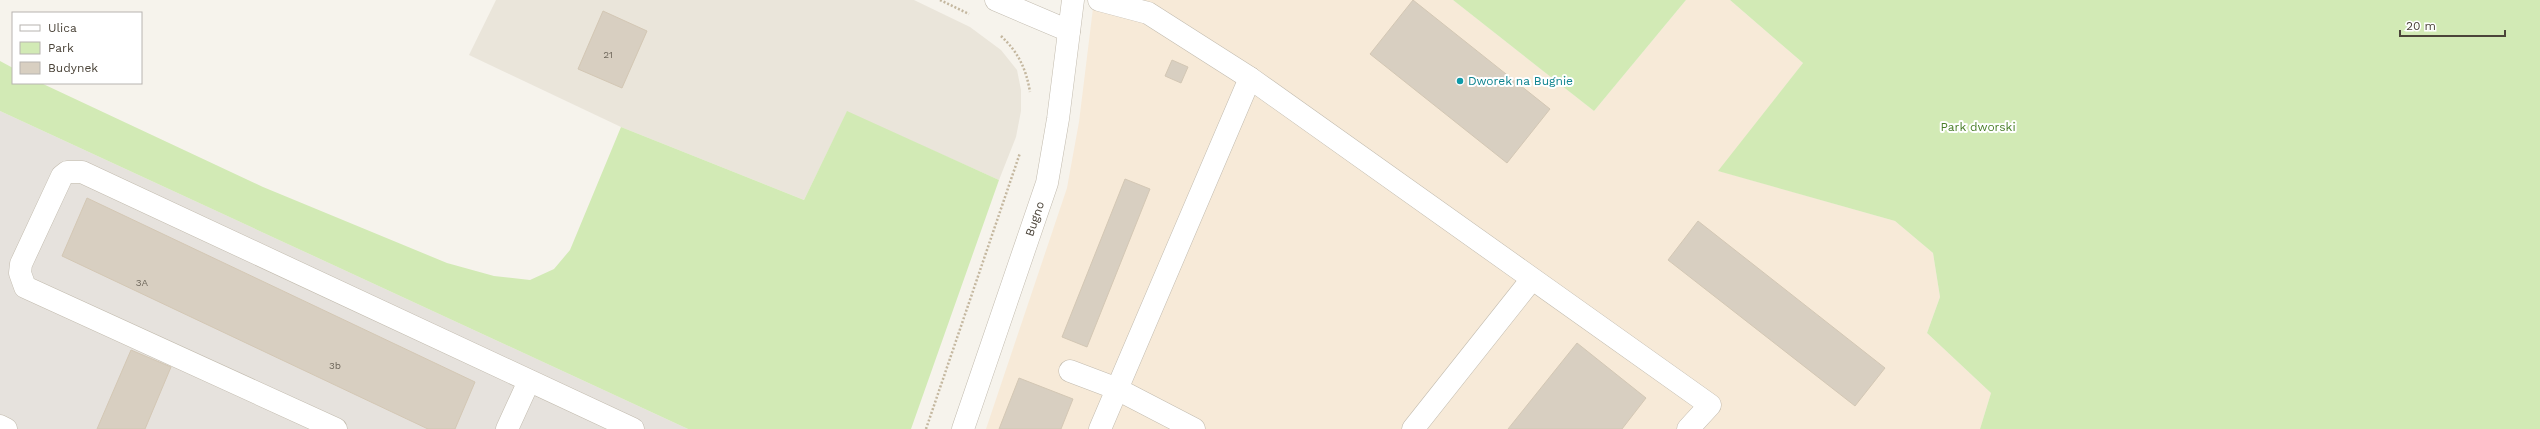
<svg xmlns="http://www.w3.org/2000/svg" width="2540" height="429" font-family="'Work Sans',sans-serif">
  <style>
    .residential { fill: #eae5da }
    .commercial { fill: #f7ead8 }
    .industrial { fill: #e6e2dd }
    .green { fill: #d2eab5 }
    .building { fill: #d8cfc1; stroke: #d3c7b4 }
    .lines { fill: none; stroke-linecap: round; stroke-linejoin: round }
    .minor-casing { stroke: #c2bbae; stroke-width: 23 }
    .path { stroke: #c4b79f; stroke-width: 2.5; stroke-dasharray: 2 2; stroke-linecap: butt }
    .minor { stroke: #fff; stroke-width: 22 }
    .culture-dot { fill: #0f9aa8; stroke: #fff; stroke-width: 1.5 }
    .labels { text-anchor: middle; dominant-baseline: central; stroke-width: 4; stroke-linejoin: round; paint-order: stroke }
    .number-label { font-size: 10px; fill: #6e675b }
    .culture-label { font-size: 12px; fill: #0d838f; stroke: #fff; text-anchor: start }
    .park-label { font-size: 12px; fill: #4a7f2a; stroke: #fff }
    .street-label { font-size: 12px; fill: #4b4439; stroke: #fff }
  </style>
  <rect width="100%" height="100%" fill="#f6f3ec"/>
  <path class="residential" d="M496,0H914L970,27L1001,50L1017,70L1021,90V111L1016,137L999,180L847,112L804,200L621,127L469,55Z"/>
  <path class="commercial" d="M1094,0H1453L1594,111L1686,0H1730L1803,63L1719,171L1895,221L1933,253L1940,297L1927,333L1991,393L1980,429H986L1067,188L1079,122Z"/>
  <path class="industrial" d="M0,111L688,429H0Z"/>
  <g class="green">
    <path d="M1453,0H1686L1594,111Z"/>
    <path d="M1730,0H2540V429H1980L1991,393L1927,333L1940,297L1933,253L1895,221L1718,171L1803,63Z"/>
    <path d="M0,61L13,68V83H41L263,187L447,263L494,276L530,280L554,269L570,250L621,127L804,200L847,111L999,180L911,429H688L0,111Z"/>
  </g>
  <g class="building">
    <path d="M1413,0L1550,109L1507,163L1370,54Z"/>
    <path d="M603,11L647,31L622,88L578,69Z"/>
    <path d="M1172,60L1188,67L1181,83L1165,76Z"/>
    <path d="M1125,179L1150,189L1087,347L1062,337Z"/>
    <path d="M87,198L475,382L455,429H428L62,256Z"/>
    <path d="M1698,221L1885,368L1855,406L1668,260Z"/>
    <path d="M1577,343L1646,398L1622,429H1508Z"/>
    <path d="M131,350L171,367L145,429H97Z"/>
    <path d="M1019,378L1073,399L1061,429H999Z"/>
  </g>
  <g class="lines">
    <g class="minor-casing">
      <g id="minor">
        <path d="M996,0L1069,31"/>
        <path d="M1099,0L1148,13L1250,78L1710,405L1688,429"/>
        <path d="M1070,371L1115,388L1194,429"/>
        <path d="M0,426L6,429"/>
        <path d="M336,429L25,287L20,273L21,264L62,176L67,172H82L633,429"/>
        <path d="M507,429L529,381"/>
        <path id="s1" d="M963,429L1047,183L1058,119L1073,0"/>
        <path d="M1100,429L1250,78"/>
        <path d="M1413,429L1532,279"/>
      </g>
    </g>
    <g class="path">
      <path d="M940,0L969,14"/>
      <path d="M1001,36C1018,52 1026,68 1030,92"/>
      <path d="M926,429L1020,153"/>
    </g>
    <use href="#minor" class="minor"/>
  </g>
  <circle class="culture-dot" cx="1460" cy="81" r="4"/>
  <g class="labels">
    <g class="number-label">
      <text x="608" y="54">21</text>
      <text x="142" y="282">3A</text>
      <text x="335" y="365">3b</text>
    </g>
    <g class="culture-label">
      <text x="1468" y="81">Dworek na Bugnie</text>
    </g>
    <g class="park-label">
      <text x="1978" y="127">Park dworski</text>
    </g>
    <g class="street-label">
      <text stroke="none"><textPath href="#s1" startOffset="222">Bugno</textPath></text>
    </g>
  </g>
  <rect x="12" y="12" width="130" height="72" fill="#ffffff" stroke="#b7b4b0"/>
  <rect x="20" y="25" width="20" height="6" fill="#ffffff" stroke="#b7b4b0"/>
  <text x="48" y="32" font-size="12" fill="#4b4439">Ulica</text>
  <rect x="20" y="42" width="20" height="12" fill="#d2eab5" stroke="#b7b4b0"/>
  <text x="48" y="52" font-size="12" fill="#4b4439">Park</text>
  <rect x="20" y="62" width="20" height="12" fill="#d8cfc1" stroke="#b7b4b0"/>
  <text x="48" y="72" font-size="12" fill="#4b4439">Budynek</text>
  <path d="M2400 30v6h105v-6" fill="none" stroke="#4b4439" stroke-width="2"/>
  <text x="2406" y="30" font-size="12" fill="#4b4439" stroke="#ffffff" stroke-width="3" paint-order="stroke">20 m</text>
</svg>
